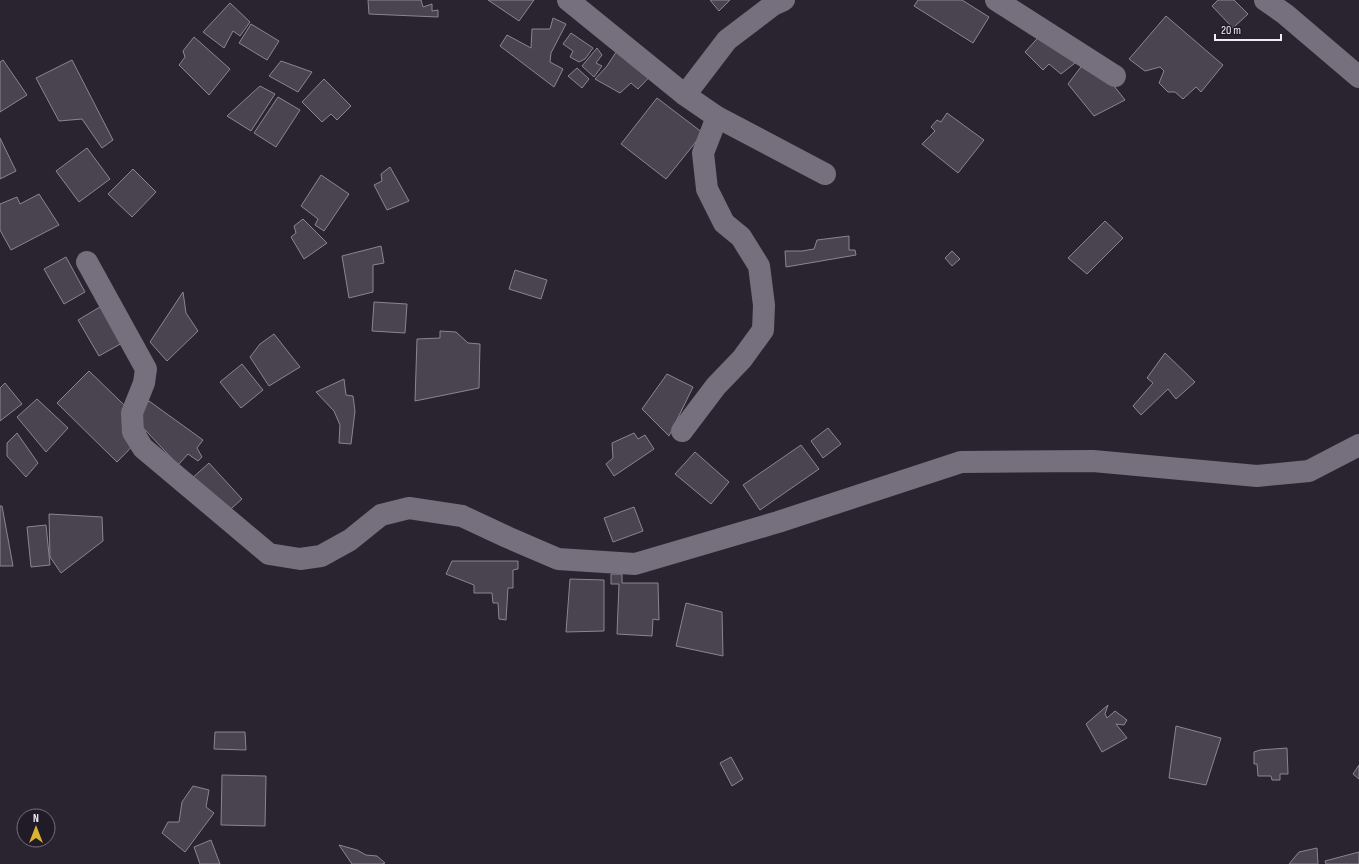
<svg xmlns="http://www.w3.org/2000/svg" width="1359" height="864" font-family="'Sofia Sans Condensed',sans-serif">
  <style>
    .building { fill: #4a4451; stroke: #8b8494 }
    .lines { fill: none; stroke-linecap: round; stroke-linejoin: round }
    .minor { stroke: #756f7e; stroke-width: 22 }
  </style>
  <rect width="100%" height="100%" fill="#2a2431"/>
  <g class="building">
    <path d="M368,0H421L423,7L432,4V11L438,10V17L369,14Z"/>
    <path d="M488,0H534L519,21Z"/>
    <path d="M710,0H730L719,11Z"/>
    <path d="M918,0H962L989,17L973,43L914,6Z"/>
    <path d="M1218,0H1234L1248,14L1233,28L1212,6Z"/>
    <path d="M230,3L250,22L240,36L233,31L224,48L203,32Z"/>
    <path d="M1166,16L1223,65L1201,92L1196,87L1183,99L1175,92H1168L1159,83L1164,71L1160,67L1145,71L1129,59Z"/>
    <path d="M553,18L566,24L551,53L550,62L563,69L554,87L500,46L507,35L531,48L532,29H550Z"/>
    <path d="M251,24L279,41L267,60L239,43Z"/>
    <path d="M1045,30L1075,63L1061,74L1049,64L1043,70L1025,52Z"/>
    <path d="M571,33L593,48L585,59L579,62L570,57L573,51L563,44Z"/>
    <path d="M194,37L230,69L209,95L179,65L185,57L183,51Z"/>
    <path d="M622,43L657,69L638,89L631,83L620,93L595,79L607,66Z"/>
    <path d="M597,48L602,55L596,63L602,66L594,77L582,66Z"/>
    <path d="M1090,55L1125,100L1094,116L1068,84Z"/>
    <path d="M3,60L27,95L0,112V62Z"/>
    <path d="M72,60L113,140L102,148L82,119L59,121L36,78Z"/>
    <path d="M281,61L312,72L298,92L269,76Z"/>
    <path d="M577,68L589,79L582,88L568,76Z"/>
    <path d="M324,79L351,106L337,120L331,114L322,122L302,102Z"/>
    <path d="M260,86L275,94L251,131L227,116Z"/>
    <path d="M278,97L300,110L276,147L254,133Z"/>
    <path d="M657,98L703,133L666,179L621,144Z"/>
    <path d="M947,113L984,140L958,173L922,144L935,131L931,127L937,120L941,122Z"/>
    <path d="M0,138L16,171L0,179Z"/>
    <path d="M87,148L110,179L79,202L56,171Z"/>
    <path d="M390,167L409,201L387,210L374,185L382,181L381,174Z"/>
    <path d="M133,169L156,192L132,217L108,194Z"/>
    <path d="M321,175L349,194L324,231L315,225L318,219L301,206Z"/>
    <path d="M39,194L59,225L11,250L0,230V204L17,197L20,204Z"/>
    <path d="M303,219L327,243L304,259L291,237L296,233L294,226Z"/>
    <path d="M1105,221L1123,238L1087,274L1068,258Z"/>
    <path d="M849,236V250H855L856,255L786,267L785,251H802L814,249L817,240Z"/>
    <path d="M381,246L384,263L373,265V292L349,298L342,256Z"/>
    <path d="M952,251L960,259L952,266L945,258Z"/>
    <path d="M66,257L85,292L64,304L44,269Z"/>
    <path d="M515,270L547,280L541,299L509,289Z"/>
    <path d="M183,292L186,313L198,331L167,361L150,342Z"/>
    <path d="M110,301L131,338L99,356L78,320Z"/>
    <path d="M374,302L407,304L405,333L372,331Z"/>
    <path d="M440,331L456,332L468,343L480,344L479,388L415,401L417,339L440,338Z"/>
    <path d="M274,334L300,367L269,386L250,357L260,344Z"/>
    <path d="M1165,353L1195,382L1176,399L1168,389L1141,415L1133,406L1153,383L1147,378Z"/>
    <path d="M242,364L263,390L241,408L220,382Z"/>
    <path d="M89,371L149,429L117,462L57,403Z"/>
    <path d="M667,374L693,387L669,436L642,409Z"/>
    <path d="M344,379L346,395L353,396L355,411L351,444L339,443L340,425L334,411L316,392Z"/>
    <path d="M5,383L22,404L0,421V388Z"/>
    <path d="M37,399L68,428L46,452L17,417Z"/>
    <path d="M149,401L203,440L197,448L202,457L198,461L188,454L178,465L134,418Z"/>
    <path d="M828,428L841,444L823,458L811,441Z"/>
    <path d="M17,433L38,463L26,477L7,456V443Z"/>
    <path d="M634,433L638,439L645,435L654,449L614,476L606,464L613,458L612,443Z"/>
    <path d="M801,445L819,469L760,510L743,485Z"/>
    <path d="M695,452L729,482L711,504L675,474Z"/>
    <path d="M209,463L242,499L223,516L189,481Z"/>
    <path d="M0,506H2L13,566H0Z"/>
    <path d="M634,507L643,531L613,542L604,518Z"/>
    <path d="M49,514L102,517L103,541L61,573L50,557Z"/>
    <path d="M46,525L50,565L31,567L27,527Z"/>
    <path d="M452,561H518V569L513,570V588H508L506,620L499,619L498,603H493L492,593H474V585L446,574Z"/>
    <path d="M611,574H622V583H658L659,620L653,619L652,636L617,634L619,584H611Z"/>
    <path d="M570,579L604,580V631L566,632Z"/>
    <path d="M686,603L722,612L723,656L676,646Z"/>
    <path d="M1108,705L1105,714L1107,718L1115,711L1127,720L1124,725L1116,724L1127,738L1102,752L1086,724Z"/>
    <path d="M1176,726L1221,738L1206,785L1169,778Z"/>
    <path d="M215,732H245L246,750L214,749Z"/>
    <path d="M1287,748L1288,774H1280V780H1272L1271,776H1258L1257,764H1254V752L1260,750Z"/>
    <path d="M731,757L743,779L732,786L720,763Z"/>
    <path d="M1359,765V779L1353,774Z"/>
    <path d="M222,775L266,776L265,826L221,825Z"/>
    <path d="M193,786L209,790L206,807L214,813L185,852L162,833L168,822H179L182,802Z"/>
    <path d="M211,840L220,864H200L194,847Z"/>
    <path d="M339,845L357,850L366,855L377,856L385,863L382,864H352Z"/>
    <path d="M1317,848L1318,864H1289L1299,852Z"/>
    <path d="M1359,852V864H1326L1325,861Z"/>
  </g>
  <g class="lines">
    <g class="minor">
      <path d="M568,0L685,95L727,40L773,5L784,0"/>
      <path d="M996,0L1115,76"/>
      <path d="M1265,0L1285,14L1359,77"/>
      <path d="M685,95L717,117L825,174"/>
      <path d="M87,262L146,369L144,383L132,413L133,432L143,448L269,554L300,559L321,556L350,540L381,515L409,508L462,516L507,537L558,559L635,564L778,522L961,462L1093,461L1257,476L1309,471L1359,445"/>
      <path d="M682,431L716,386L742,359L763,330L764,305L759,266L741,237L724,223L707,189L703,153L717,117"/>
    </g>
  </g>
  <g transform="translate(36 828)"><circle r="19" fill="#201b27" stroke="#746f7a"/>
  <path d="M0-3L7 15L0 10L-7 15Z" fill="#dab333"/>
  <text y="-6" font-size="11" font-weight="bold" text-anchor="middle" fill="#f1edf6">N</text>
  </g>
  <path d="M1215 34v6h66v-6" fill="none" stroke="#f1edf6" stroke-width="2"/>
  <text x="1221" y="34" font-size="12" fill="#f1edf6" stroke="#201b27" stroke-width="3" paint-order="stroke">20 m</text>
</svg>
